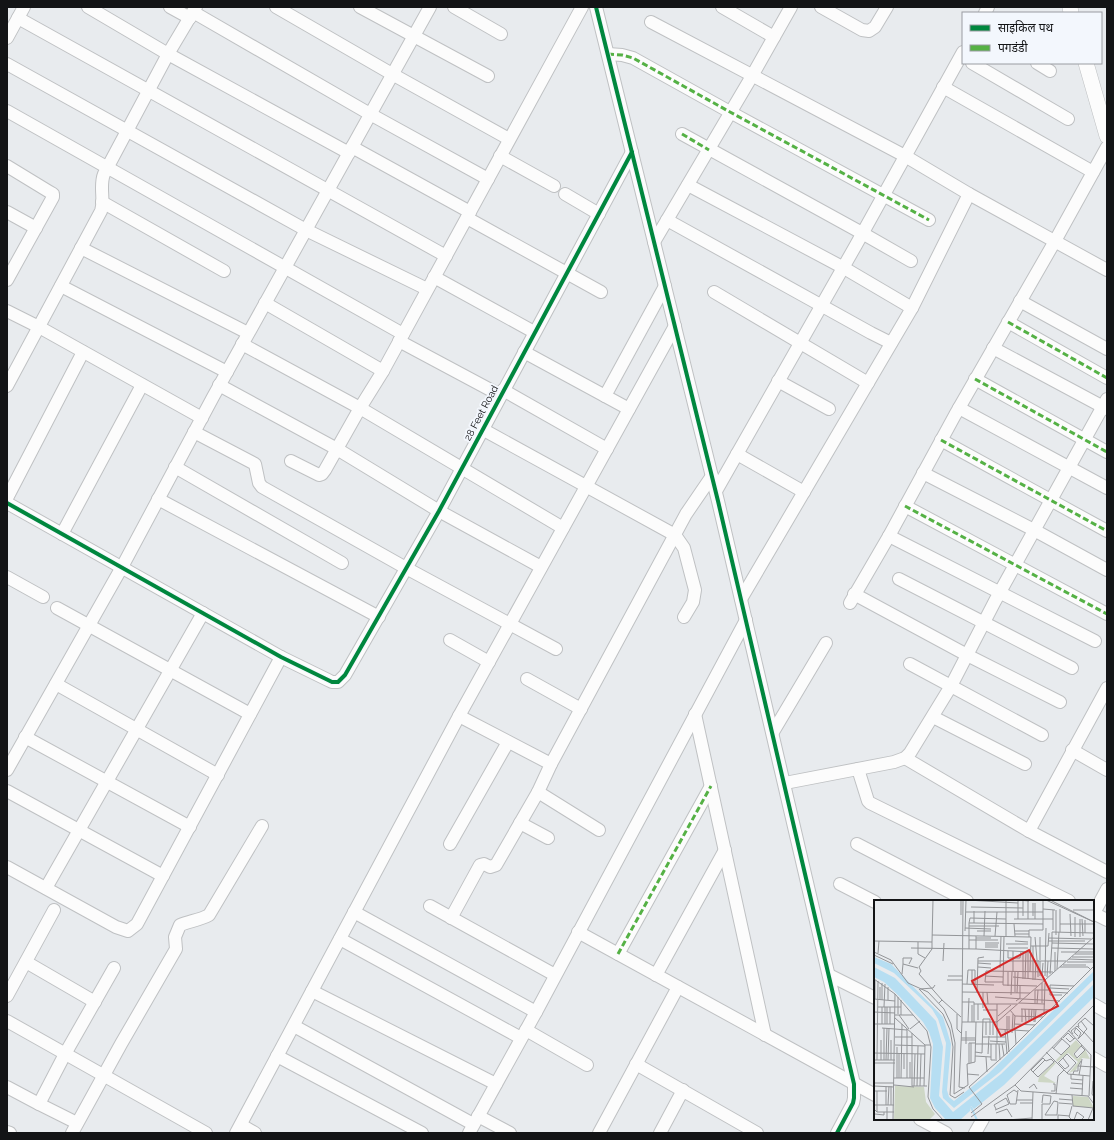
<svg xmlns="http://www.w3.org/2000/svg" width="1114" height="1140" font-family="Raleway,'Noto Sans Devanagari',sans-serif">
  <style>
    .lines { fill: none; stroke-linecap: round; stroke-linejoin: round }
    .minor-casing { stroke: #bfc1c3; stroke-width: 14 }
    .tertiary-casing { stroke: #bfc1c3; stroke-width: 16 }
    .minor { stroke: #fcfcfc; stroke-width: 12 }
    .tertiary { stroke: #fcfcfc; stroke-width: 15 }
    .quiet { stroke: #55b145; stroke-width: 3; stroke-dasharray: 6 3; stroke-linecap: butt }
    .cycleway-casing { stroke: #f3f7fd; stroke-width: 6 }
    .cycleway { stroke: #00873e; stroke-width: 4 }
    .labels { text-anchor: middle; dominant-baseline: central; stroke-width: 4; stroke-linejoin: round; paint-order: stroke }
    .street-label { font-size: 10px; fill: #131416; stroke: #f3f7fd }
    .inset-river { fill: none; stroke: #b6def2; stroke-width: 2 }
    .inset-road { fill: none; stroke: #939598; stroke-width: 1 }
    .view { fill: #d62828; fill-opacity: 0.15; stroke: #d62828; stroke-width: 2 }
    .inset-edge { fill: none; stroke: #131416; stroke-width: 2 }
  </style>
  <rect width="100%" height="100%" fill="#e8ebee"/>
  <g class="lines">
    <g class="minor-casing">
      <g id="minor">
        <path d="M88,7L168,54L349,153"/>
        <path d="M170,7L190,18"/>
        <path d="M276,7L392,74L509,139"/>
        <path d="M360,7L488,76"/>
        <path d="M454,7L501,34"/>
        <path d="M596,7L718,501L854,1084V1098L853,1103L837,1133"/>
        <path d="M722,7L774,37"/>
        <path d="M821,7L862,30L869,31L875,27L887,7"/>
        <path d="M193,12L370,114L488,179"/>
        <path d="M985,13L988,7"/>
        <path d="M18,18L446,256"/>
        <path d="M651,22L905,156L969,194L1107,270"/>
        <path d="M7,38L24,7"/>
        <path d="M608,54L622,55L633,58L730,112L929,220"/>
        <path d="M972,63L1068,119"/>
        <path d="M1037,63L1050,71"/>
        <path d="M7,64L306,230L427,289"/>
        <path d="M943,87L1093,172"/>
        <path d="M7,111L403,334"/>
        <path d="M682,134L862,233L911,261"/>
        <path d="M352,147L470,212"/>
        <path d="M500,156L554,186"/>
        <path d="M7,166L48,191L53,194V197L7,280"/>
        <path d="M688,185L844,268L912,308"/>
        <path d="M565,194L599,214"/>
        <path d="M102,202L224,271"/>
        <path d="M7,212L36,228"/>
        <path d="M467,218L601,292"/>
        <path d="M667,220L871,333L891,343"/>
        <path d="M654,242L752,76L791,7"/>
        <path d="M81,248L248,333"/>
        <path d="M434,277L534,332"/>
        <path d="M61,286L227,372"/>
        <path d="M714,292L868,383"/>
        <path d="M1020,301L1107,349"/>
        <path d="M265,303L383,371"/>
        <path d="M7,311L39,327L202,418"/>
        <path d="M1008,322L1107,378"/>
        <path d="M399,341L500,395"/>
        <path d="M242,344L360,408L563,528"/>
        <path d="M993,348L1107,409"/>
        <path d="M524,352L629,409"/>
        <path d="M975,379L1107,452"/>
        <path d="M778,381L829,409"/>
        <path d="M219,385L337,449L439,511L541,567"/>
        <path d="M7,386L101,211C105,200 99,186 104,174L168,54L196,7"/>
        <path d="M503,390L607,449"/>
        <path d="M605,396L665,286"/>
        <path d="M959,408L1107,488"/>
        <path d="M482,429L675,535L684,548L695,590L693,602L684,617"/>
        <path d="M194,432L255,464L259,483L262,487L406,568L556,649"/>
        <path d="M941,440L1107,531"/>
        <path d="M737,454L804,492"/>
        <path d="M291,461L319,475L322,474L325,470L360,408L383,371L582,7"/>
        <path d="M175,467L342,563"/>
        <path d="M923,473L1034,530L1107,570"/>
        <path d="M716,491L856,245L963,52"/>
        <path d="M7,498L83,352"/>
        <path d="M158,499L379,617"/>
        <path d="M7,503L281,657L328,680L332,682H338L345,675L439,511L632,152"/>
        <path d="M905,506L1107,614"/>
        <path d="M62,534L142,385"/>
        <path d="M889,536L1095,641"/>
        <path d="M7,577L43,597"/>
        <path d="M899,579L1072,668"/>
        <path d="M854,594L967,655L1060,702"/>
        <path d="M741,599L912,308L969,194"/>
        <path d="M850,603L889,536L955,415L1055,241L1107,147"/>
        <path d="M57,608L250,714"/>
        <path d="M450,640L489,662"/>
        <path d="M910,664L1042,735"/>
        <path d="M527,679L581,709"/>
        <path d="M56,684L218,775"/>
        <path d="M695,714L765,1035"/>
        <path d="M459,716L551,764"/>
        <path d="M933,717L1025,764"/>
        <path d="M773,732L826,643"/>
        <path d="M25,737L190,827"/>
        <path d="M1072,750L1107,770"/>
        <path d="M905,758L1029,831L1107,872"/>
        <path d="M858,769L868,801L870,803L1069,901"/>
        <path d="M7,770L122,567L213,397L430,7"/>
        <path d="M785,783L894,762L905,758L910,753L951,686L995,601L1107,399"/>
        <path d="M7,791L163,876"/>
        <path d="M538,792L599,830"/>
        <path d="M520,823L548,838"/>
        <path d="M1029,831L1107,688"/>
        <path d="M450,844L508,742"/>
        <path d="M857,844L967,901"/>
        <path d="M7,867L116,927L128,931L137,924L281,657"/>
        <path d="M840,884L875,902"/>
        <path d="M46,888L203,613"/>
        <path d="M430,906L555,975"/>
        <path d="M354,912L536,1012"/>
        <path d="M1093,913L1107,920"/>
        <path d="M1093,915L1107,889"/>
        <path d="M451,918L480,865L484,864L490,867L496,865L538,792L551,764L686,514L712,476"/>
        <path d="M578,932L875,1095"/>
        <path d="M340,939L521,1038"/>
        <path d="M618,954L711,786"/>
        <path d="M26,962L95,1002"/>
        <path d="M656,975L725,850"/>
        <path d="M829,975L875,998"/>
        <path d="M312,991L496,1084"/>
        <path d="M7,996L54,910"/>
        <path d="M1093,1004L1107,1012"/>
        <path d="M7,1021L206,1133"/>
        <path d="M294,1026L473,1124"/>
        <path d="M526,1030L587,1065"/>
        <path d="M277,1056L422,1133"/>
        <path d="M1093,1058L1107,1066"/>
        <path d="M636,1064L757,1133"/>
        <path d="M7,1087L39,1104L77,1123"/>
        <path d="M39,1104L65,1054L114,968"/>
        <path d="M478,1116L510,1133"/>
        <path d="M920,1119L946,1133"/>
        <path d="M241,1125L255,1133"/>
        <path d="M7,1132L10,1133"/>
        <path d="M72,1133L121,1044L176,949L175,937L180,925C190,921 200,920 209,915L262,826"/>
        <path d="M236,1133L459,716L675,326"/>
        <path d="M469,1133L536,1012L746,620"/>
        <path d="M599,1133L678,987"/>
        <path d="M660,1133L683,1090"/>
        <path d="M975,1133L983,1119"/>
      </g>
    </g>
    <g class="tertiary-casing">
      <g id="tertiary">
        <path d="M1070,7L1071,13"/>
        <path d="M1086,63L1107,136"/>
      </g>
    </g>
    <use href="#minor" class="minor"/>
    <use href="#tertiary" class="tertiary"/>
    <g class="quiet">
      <path d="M608,54L622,55L633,58L730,112L929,220"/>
      <path d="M682,134L709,150"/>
      <path d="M1008,322L1107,378"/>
      <path d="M975,379L1107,452"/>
      <path d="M941,440L1107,531"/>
      <path d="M905,506L1107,614"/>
      <path d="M618,954L711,786"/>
    </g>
    <g class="cycleway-casing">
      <g id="cycleway">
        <path d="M596,7L718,501L854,1084V1098L853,1103L837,1133"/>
        <path d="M7,503L281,657L328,680L332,682H338L345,675L439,511L632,152"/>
      </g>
    </g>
    <use href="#cycleway" class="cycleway"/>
  </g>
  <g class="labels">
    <g class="street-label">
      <text transform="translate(481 413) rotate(-62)">28 Feet Road</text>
    </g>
  </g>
  <g transform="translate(874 900)">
    <rect width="220" height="220" fill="#e8ebee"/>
    <path d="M202,140L207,146L199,154L204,159L211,149L216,159L208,158L202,170L195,173L204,162L194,153L183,162L182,160ZM180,162L182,163L170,176L182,183L164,182L165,177ZM21,186L50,187L52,202L61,214L55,220H20ZM199,196L214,197L220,208L199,206Z" fill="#ced7c5"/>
    <path d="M0,57L17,64L69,117L77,144L73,190L75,197L80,201L115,173L220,71V79L126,172L80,208L69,198L68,192L72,143L64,119L58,109L20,73L0,63ZM0,67L21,78L62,121L69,147L65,196L79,212L127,174L220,84V97L130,185L100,209L97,206L96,211L86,220H72L61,208L56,198L59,144L55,132L49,122L26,97L10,82L0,77Z" fill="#b6def2"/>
    <path class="inset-river" d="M97,207L103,220"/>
    <path class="inset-road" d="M89,0L88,122H123L220,37M93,0L144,3M172,0L220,22M176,0L220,22M97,7L149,8M169,9L181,10M186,9V32M199,10H220M92,12H169M196,14L197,36M87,15V0M149,16V1M159,16V3M201,17V37M140,19H179M144,19V0L155,1M154,19V1M161,19V3M206,19V37M208,19L209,36M211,20V33M95,23L96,18L132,19M100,23L169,24M140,24L141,36M186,24H220M95,26H125M91,28L117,29M179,30V10M91,31L92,0M103,31H117M141,31H155M220,33L178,32V43L220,44M141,34H155M58,35L155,37V30H169V0M182,35V10M95,36V23H100V11M110,36L111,11M121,36L123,12M130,36L129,85L163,86M132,36V0M155,37H157L156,72M161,37L163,60M102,38H117M175,38L217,39M95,40H124M0,41L58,42L59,0M141,41L154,42M174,41H211M44,42V54L51,58M58,42V49L45,67L47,71L45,74L68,100L65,103M111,43H125M132,44H154M111,45H124M157,46H174L175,33M159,46V60M111,47H124M37,48L102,49V36M134,48H154M178,48L220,49M95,49V36M102,49L157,52M134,51V58H146L147,52M139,51V72M0,52L17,60L34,83L54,92L70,109L77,124L81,143L80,194L94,185M187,52H220M4,53L5,41M201,54H220M0,55L19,64M198,57H220M195,59L220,60M166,60V37M69,61L70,43M104,61H192M193,62H220M104,63L117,64M29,64V58H38L35,64M189,65H212M104,67L117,68M186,67H214L217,70M126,68L127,36M183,69L185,32M181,71V52M28,74L29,64L44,68M176,74L178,43M74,76H89M111,76L129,77M166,76V61M168,76L169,63M171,76L172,28M139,77L170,80M164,77V60M173,77L174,61M0,79L21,94L53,131L57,147L54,197L59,209L69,220M149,79V52M151,79L152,52M154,79V52M73,80H88M159,80V60M161,80L162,60M129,82H111L112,71L179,72M168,83V103M88,84L120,85M93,84L94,70H101V84M98,84V70M134,86V72M176,88L195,89M45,89L69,114L76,130L79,147L76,195L81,198L90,192M46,89L59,88L61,85M161,90H176M88,92L156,93M103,92L104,58L110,57M113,92L114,104M141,92V72M176,92L194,93M143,93L144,72M137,95L138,72M188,95H176V85L200,86M121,97L149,99M0,99L21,101M1,99V80M149,99L186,101M6,100V87M8,100V83M14,100V87M68,100L87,117M142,101L146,98V86M88,102H100V122M145,103L171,104M100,104H143M104,104V120M161,104V90M163,104L164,90M4,107H27M10,107L11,84M109,108V92M147,109L176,110M148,109V122M151,109L152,122M155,109V122M109,110H123M136,110L141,116L169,117M0,112L21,113M170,113L171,83M24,114V97M83,114V129L87,133M21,115H39M25,115L35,129M27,115V100M124,116L137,105M133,116V129M135,116V129M21,118L51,145H56M0,120V107M157,121L158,109M207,121L213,129L210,132M88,122L85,187L91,188M94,122L95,98M98,122V105M119,122V135M160,122V109M161,122L162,109M0,124H21M8,124V107M11,124V107M13,124V107M16,124V107M140,124L161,125M205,127L204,124L211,118L220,126M8,128L21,129M21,129L33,130M36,129L46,121M123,129L155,131M131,129L133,154M133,129L135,152M140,129L141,116M141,129L142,144M194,130L217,155L215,196M210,132L220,143M38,133V186H53M138,133L139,114M199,134L197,131L203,126L210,133L204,139L207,133L202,128L200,132L204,136M112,135V122M21,137H38M108,137H131M87,138H101M189,138L194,133L200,139M192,138L196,142L201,138M87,140H101M116,141L132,142M92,144V131M101,144H131M117,144V160H121M122,144V161M123,144V104M125,144L126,160M128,144L130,156M21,145L51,146M207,146L211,150L203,158L200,154L208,145M178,147L187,155L196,146L187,138M179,149L188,139M101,152L108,153L109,119H116V135M172,152L194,174L216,176M0,153L51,154M114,154L115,136M101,156L117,157M112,157L113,172M0,160H21M3,160L4,81M7,160V140M10,160V128M12,160L13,128M14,160L15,128M17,160V140M207,161L204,166L220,167M180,162L177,159L172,161L169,158L157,170L164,177L180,162V161M184,162L191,169L195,166L189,158M0,163H21M95,163V143H101M97,163V143M183,164L193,154L202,163L193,173M30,169V154M159,172L171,160M93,174L105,175M197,174V179L209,180M199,174L200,171H204V166M205,175L208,159M20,178H50M23,178V147M25,178V154M27,178L28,124M33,178V129M36,178V162M219,181L218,194L220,197M0,183H20M197,183L209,184M20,185L40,187M94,185L93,164L101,162L102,122M141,185L147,191L214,196L220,204M0,186L20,187M40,186L41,154M43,186L44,146M46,186L47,154M50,186L51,145M155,188L160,184L163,189M196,188L209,189M0,191H13M177,191H181V184H179M143,192L140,190L133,195L136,204H142L144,190M182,194L184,176L190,170M198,195L199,206L220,208M208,195L209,175M185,199L198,200M143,200H159M180,201L184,202L183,215H171ZM146,203H159M185,203L198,204M0,205H20M12,205V186M14,205L15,186M17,205V186M0,209L3,212H20M121,210L135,204L132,198L120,205L122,209M3,212V191M97,213L108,204L95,187L133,153L220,66M122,213L133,209L138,217M1,214L10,215V212M97,217L141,185L220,105M13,220V207M19,220L21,94M133,220L158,218M158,220L159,192M168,220V204H176L177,196L169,195L168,203M184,220V215L196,216M198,220L195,217L198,206M200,220L203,212L210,217L207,220M214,220L219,208"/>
    <path class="view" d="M155,50L184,106L127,136L98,81Z"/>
    <rect width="220" height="220" class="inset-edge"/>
  </g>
  <rect width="1114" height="1140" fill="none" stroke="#131416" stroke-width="16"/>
  <rect x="962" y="12" width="140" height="52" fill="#f3f7fd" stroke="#999ca1"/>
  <rect x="970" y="25" width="20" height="6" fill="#00873e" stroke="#999ca1"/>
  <text x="998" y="32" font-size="12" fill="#131416">साइकिल पथ</text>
  <rect x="970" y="45" width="20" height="6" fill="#55b145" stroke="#999ca1"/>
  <text x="998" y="52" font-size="12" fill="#131416">पगडंडी</text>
</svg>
